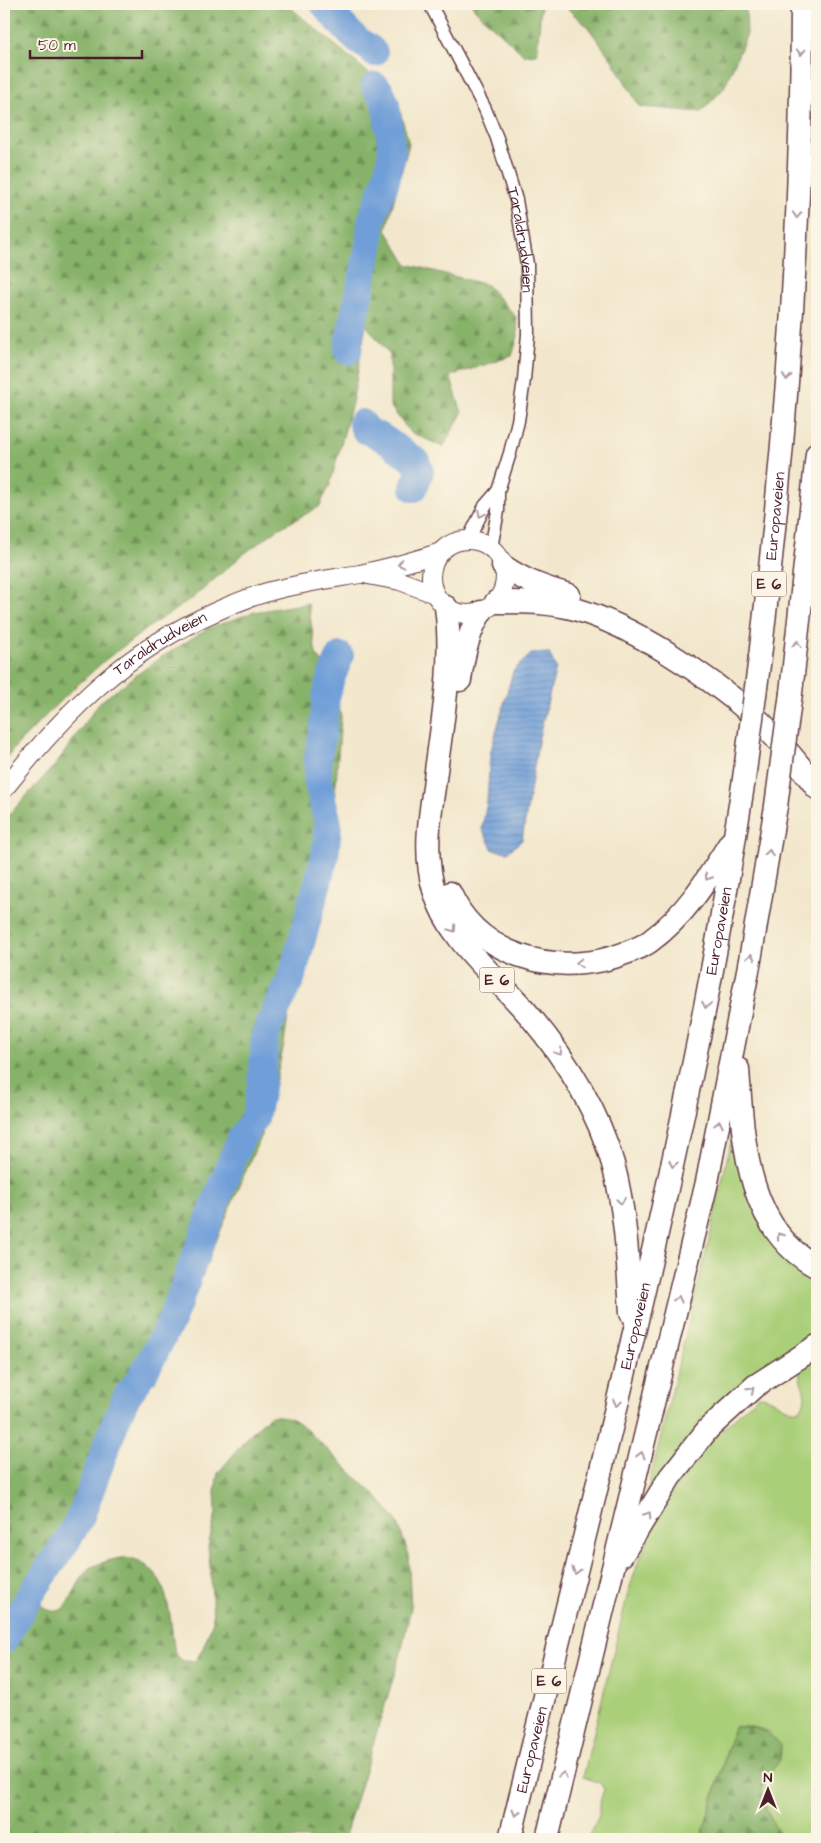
<svg xmlns="http://www.w3.org/2000/svg" width="821" height="1843" font-family="'Architects Daughter',sans-serif">
  <style>
    .grass { fill: #aacf79; stroke: #7a7752 }
    .forest { fill: url(#forest-firs); stroke: #68684a }
    .water { fill: url(#water-rules); stroke: #5c5e82 }
    .lines { fill: none; stroke-linecap: round; stroke-linejoin: round }
    .river { stroke: #6f9ed8; stroke-width: 28 }
    .street-casing { stroke: #633d43; stroke-width: 15 }
    .secondary-casing { stroke: #633d43; stroke-width: 20 }
    .highway-casing { stroke: #633d43; stroke-width: 25 }
    .street { stroke: #fff; stroke-width: 12 }
    .secondary { stroke: #fff; stroke-width: 18 }
    .highway { stroke: #fff; stroke-width: 22 }
    .highway-bridge-casing { stroke: #633d43; stroke-width: 25; stroke-linecap: butt }
    .highway-bridge { stroke: #fff; stroke-width: 22 }
    .oneway { stroke: #ae9aa0 }
    .labels { text-anchor: middle; dominant-baseline: central; stroke-width: 5; stroke-linejoin: round; paint-order: stroke }
    .shield { fill: #fcf5e5; stroke: #7f5f63; stroke-width: 1 }
    .shield-label { font-size: 15px; font-weight: bold; fill: #4a1f2b }
    .street-label { font-size: 16px; fill: #4a1f2b; stroke: #fcf5e5 }
  </style>
  <defs>
    <pattern id="forest-firs" width="22" height="20" patternUnits="userSpaceOnUse" patternTransform="scale(1.25)"><rect width="22" height="20" fill="#87b269"/><path d="M5 1l3.5 6h-7zM16 11l3.5 6h-7z" fill="#709057"/></pattern>
    <pattern id="water-rules" width="6" height="5" patternUnits="userSpaceOnUse" patternTransform="scale(1.25)"><rect width="6" height="5" fill="#6f9ed8"/><path d="M0 2.5h6" fill="none" stroke="#5d80af"/></pattern>
  </defs>
  <rect width="100%" height="100%" fill="#fcf5e5"/>
  <filter id="ink" filterUnits="userSpaceOnUse"><feTurbulence type="fractalNoise" baseFrequency=".02" numOctaves="2"/><feDisplacementMap in="SourceGraphic" scale="10" xChannelSelector="R" yChannelSelector="G"/><feConvolveMatrix kernelMatrix="1 2 1 2 8 2 1 2 1" color-interpolation-filters="sRGB"/></filter>
  <filter id="wash" filterUnits="userSpaceOnUse"><feTurbulence type="fractalNoise" baseFrequency=".0096" numOctaves="4" result="noise"/><feDisplacementMap in="SourceGraphic" scale="20" xChannelSelector="R" yChannelSelector="G"/><feGaussianBlur stdDeviation="1.12" result="paint"/><feColorMatrix in="noise" values="0 0 0 0 0 0 0 0 0 0 0 0 0 0 0 0 0 1.4 0 .05"/><feComposite in="paint" operator="in"/></filter>
  <g filter="url(#wash)">
    <rect width="100%" height="100%" fill="#f2e7cc"/>
    <g class="grass">
      <path d="M734,1127L740,1159L817,1275V1339L772,1366L646,1496L710,1236Z"/>
      <path d="M817,1357V1839H784C774,1828 757,1797 764,1782C767,1774 775,1767 780,1760L769,1732L753,1727H734L701,1839H587L599,1816V1805L604,1789L600,1783L583,1777L628,1593L638,1563L664,1504L701,1450L758,1396C775,1395 783,1413 800,1410C812,1393 797,1384 800,1368Z"/>
    </g>
    <g class="forest">
      <path d="M4,4H282L291,8L396,96L409,144L386,230L407,264L487,285L516,317L518,336L512,356L450,376L462,413L443,447L410,432L390,406V355L366,325L353,399L330,485L319,507L278,529L241,556L192,599L156,622L105,660L61,700L15,747L4,762Z"/>
      <path d="M472,4H553L541,6L537,54L524,55L475,10Z"/>
      <path d="M562,4H746L747,34L724,88L701,112L640,107L612,60L587,26Z"/>
      <path d="M308,603L316,654L331,673L341,716L332,837L317,915L291,999L283,1049L266,1123L204,1270L148,1378L85,1512L64,1552L35,1600C41,1605 49,1613 58,1611C69,1609 79,1577 89,1569C95,1564 118,1557 126,1558C172,1565 169,1618 175,1654L183,1661H195L202,1650L213,1621L211,1578L208,1546L216,1513L215,1490L218,1473L253,1431L270,1416C290,1415 296,1420 310,1433L377,1497L397,1521L408,1553L411,1607L401,1653L344,1839H4V820L56,764L100,702L157,660L207,629L254,612Z"/>
      <path d="M734,1727C758,1727 764,1728 781,1745C781,1750 781,1756 779,1761C775,1769 766,1774 763,1783C757,1798 774,1828 784,1839H701Z"/>
    </g>
    <path class="water" d="M549,653L556,668L539,737L522,840L508,852L493,850L482,829L487,801L490,754L513,671L531,654Z"/>
    <g class="lines">
      <g class="river">
        <path d="M324,4C334,16 344,28 355,38C361,44 371,47 374,53"/>
        <path d="M348,351L349,340L369,247L371,221L386,180L392,152L386,105L381,92L375,86"/>
        <path d="M362,423L365,430L381,437L416,461L420,471L414,488"/>
        <path d="M4,1640L29,1597L68,1539L81,1516L117,1418L127,1396L144,1373L172,1319L234,1154L241,1138L255,1118L261,1087L265,1038L269,1026L292,976L325,856L328,824L318,782V757L323,729L326,697L330,681L340,656"/>
      </g>
    </g>
  </g>
  <g filter="url(#ink)">
    <g class="lines">
      <g class="street-casing">
        <g id="street">
          <path id="s1" d="M430,4L485,109L497,138L516,200L527,264L528,334L524,380L518,421L510,453L498,491V511L491,548"/>
          <path d="M468,540L485,506L498,491"/>
        </g>
      </g>
      <g class="secondary-casing">
        <g id="secondary">
          <circle cx="468" cy="577" r="37"/>
          <path d="M368,575L400,581L435,594"/>
          <path id="s2" d="M4,789C66,711 125,651 217,611C235,603 253,596 271,591C301,583 330,579 360,574C388,568 415,561 441,552"/>
        </g>
      </g>
      <g class="highway-casing">
        <g id="highway">
          <path d="M503,566C524,581 545,588 569,595"/>
          <path d="M496,602C523,602 549,602 575,609C633,626 709,676 754,716C777,737 798,763 817,788"/>
          <path d="M446,607C454,667 441,727 434,787C429,821 424,856 434,890C448,940 496,976 529,1015C566,1059 597,1108 613,1164C626,1212 628,1263 631,1313"/>
          <path id="s3" d="M760,657C786,440 802,222 802,4"/>
          <path d="M460,680C463,656 468,632 481,612"/>
          <path d="M791,693L817,454"/>
          <path d="M450,893C477,955 553,976 614,957C626,953 639,949 649,942C685,916 707,880 730,843"/>
          <path d="M738,1069C743,1140 746,1229 817,1267"/>
          <path d="M622,1555L670,1477L708,1429L755,1386L817,1346"/>
          <path id="s4" d="M510,1839C575,1571 646,1303 700,1032C717,948 731,863 744,779"/>
          <path d="M547,1839L707,1182L750,960L776,806"/>
        </g>
      </g>
      <use href="#street" class="street"/>
      <use href="#secondary" class="secondary"/>
      <use href="#highway" class="highway"/>
      <g class="highway-bridge-casing">
        <g id="highway-bridge">
          <path d="M744,779L760,657"/>
          <path d="M776,806L791,693"/>
        </g>
      </g>
      <use href="#highway-bridge" class="highway-bridge"/>
    </g>
    <defs><path id="oneway-chevron" d="M-2-3.5L2.5 0L-2 3.5" fill="none" stroke-width="1.6" stroke-linecap="round" stroke-linejoin="round" transform="scale(1.25)"/></defs>
    <g class="oneway">
      <use href="#oneway-chevron" transform="translate(801 52) rotate(91)"/>
      <use href="#oneway-chevron" transform="translate(797 215) rotate(93)"/>
      <use href="#oneway-chevron" transform="translate(787 377) rotate(95)"/>
      <use href="#oneway-chevron" transform="translate(481 514) rotate(116)"/>
      <use href="#oneway-chevron" transform="translate(401 564) rotate(166)"/>
      <use href="#oneway-chevron" transform="translate(797 644) rotate(-83)"/>
      <use href="#oneway-chevron" transform="translate(769 853) rotate(-81)"/>
      <use href="#oneway-chevron" transform="translate(708 877) rotate(123)"/>
      <use href="#oneway-chevron" transform="translate(453 929) rotate(55)"/>
      <use href="#oneway-chevron" transform="translate(751 957) rotate(-80)"/>
      <use href="#oneway-chevron" transform="translate(579 963) rotate(177)"/>
      <use href="#oneway-chevron" transform="translate(706 1005) rotate(101)"/>
      <use href="#oneway-chevron" transform="translate(559 1052) rotate(56)"/>
      <use href="#oneway-chevron" transform="translate(719 1124) rotate(-78)"/>
      <use href="#oneway-chevron" transform="translate(673 1164) rotate(102)"/>
      <use href="#oneway-chevron" transform="translate(621 1201) rotate(80)"/>
      <use href="#oneway-chevron" transform="translate(780 1236) rotate(-128)"/>
      <use href="#oneway-chevron" transform="translate(678 1299) rotate(-76)"/>
      <use href="#oneway-chevron" transform="translate(751 1390) rotate(-40)"/>
      <use href="#oneway-chevron" transform="translate(617 1403) rotate(104)"/>
      <use href="#oneway-chevron" transform="translate(641 1455) rotate(-76)"/>
      <use href="#oneway-chevron" transform="translate(648 1515) rotate(-57)"/>
      <use href="#oneway-chevron" transform="translate(576 1571) rotate(104)"/>
      <use href="#oneway-chevron" transform="translate(563 1775) rotate(-77)"/>
      <use href="#oneway-chevron" transform="translate(516 1813) rotate(104)"/>
    </g>
  </g>
  <g class="labels">
    <g class="shield">
      <rect x="751.5" y="571.5" width="35" height="25" rx="4"/>
      <rect x="479.5" y="967.5" width="35" height="25" rx="4"/>
      <rect x="531.5" y="1668.5" width="35" height="25" rx="4"/>
    </g>
    <g class="shield-label">
      <text x="769" y="584">E 6</text>
      <text x="497" y="980">E 6</text>
      <text x="549" y="1681">E 6</text>
    </g>
    <g class="street-label">
      <text stroke="none"><textPath href="#s1" startOffset="255">Taraldrudveien</textPath></text>
      <text stroke="none"><textPath href="#s3" startOffset="142">Europaveien</textPath></text>
      <text stroke="none"><textPath href="#s2" startOffset="215">Taraldrudveien</textPath></text>
      <text stroke="none"><textPath href="#s4" startOffset="932">Europaveien</textPath></text>
      <text stroke="none"><textPath href="#s4" startOffset="528">Europaveien</textPath></text>
      <text stroke="none"><textPath href="#s4" startOffset="92">Europaveien</textPath></text>
    </g>
  </g>
  <rect width="821" height="1843" fill="none" stroke="#fcf5e5" stroke-width="20"/>
  <g transform="translate(768 1790)" stroke="#fcf5e5" stroke-width="4" paint-order="stroke">
  <path d="M0-4L9 19L0 12L-9 19Z" fill="#4a1f2b"/>
  <text y="-8" font-size="14" font-weight="bold" text-anchor="middle" fill="#4a1f2b">N</text>
  </g>
  <path d="M30 50v8h112v-8" fill="none" stroke="#4a1f2b" stroke-width="2.5"/>
  <text x="38" y="50" font-size="15" fill="#4a1f2b" stroke="#fcf5e5" stroke-width="4" paint-order="stroke">50 m</text>
</svg>
